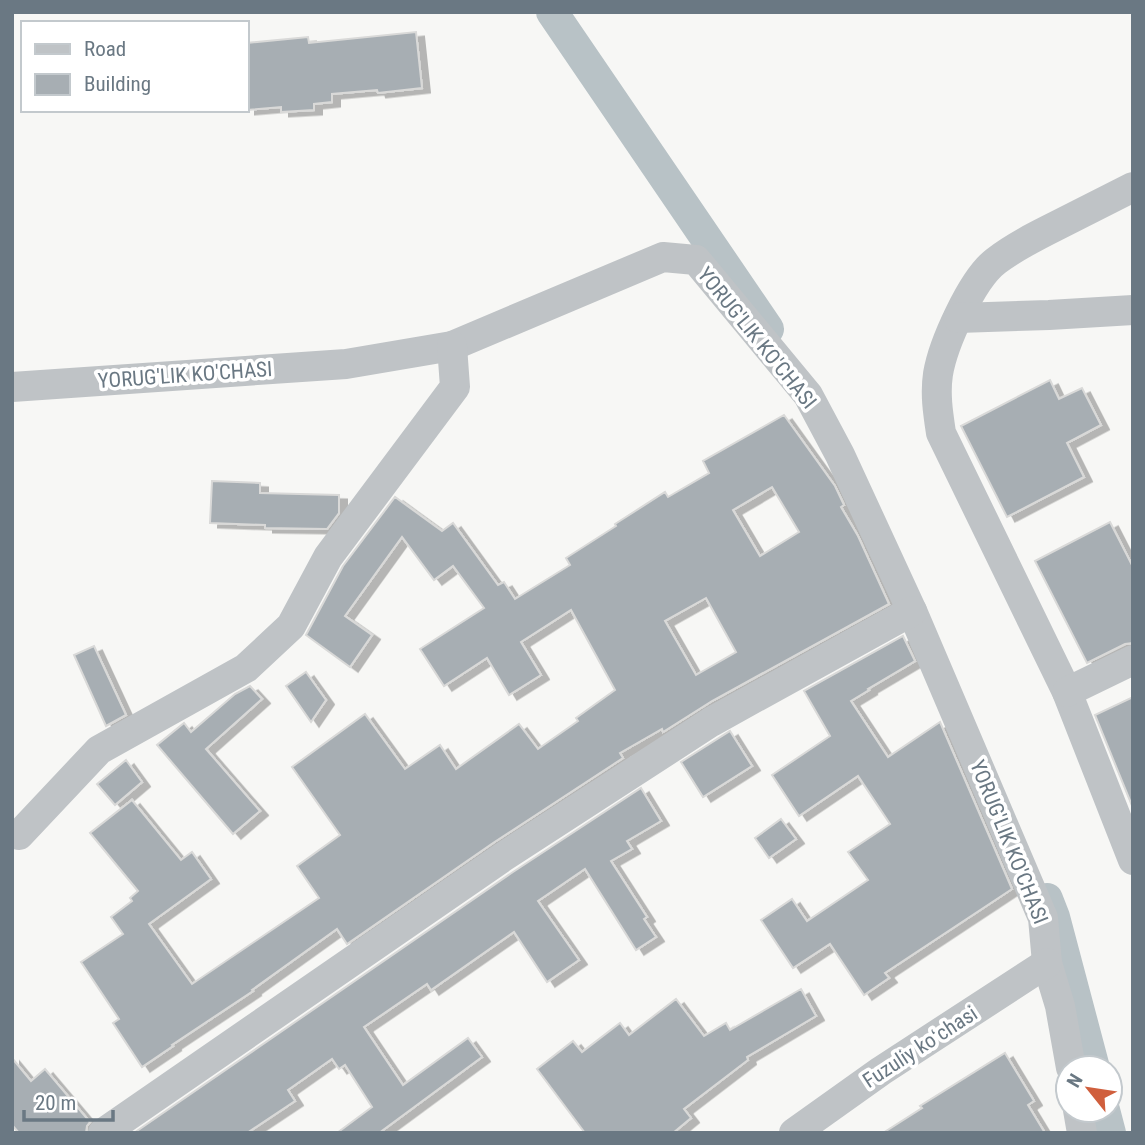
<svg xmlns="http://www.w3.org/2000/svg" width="1145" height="1145" font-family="'Roboto Condensed',sans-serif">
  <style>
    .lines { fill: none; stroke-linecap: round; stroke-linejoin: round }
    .canal { stroke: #b8c2c6; stroke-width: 32 }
    .building { fill: #a7aeb3; stroke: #d9d9d8; stroke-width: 2; fill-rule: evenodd; filter: url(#shadow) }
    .minor { stroke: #bfc3c6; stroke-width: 30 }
    .labels { text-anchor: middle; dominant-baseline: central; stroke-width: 7; stroke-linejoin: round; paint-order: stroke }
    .street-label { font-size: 21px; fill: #6a7883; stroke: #fff }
  </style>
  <defs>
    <filter id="shadow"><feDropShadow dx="8" dy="4.5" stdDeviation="0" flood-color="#0004"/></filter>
  </defs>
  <rect width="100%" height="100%" fill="#f7f7f5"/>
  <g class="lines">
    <g class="canal">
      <path d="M552,12L768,329"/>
      <path d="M1047,899L1054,917L1094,1068"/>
      <path d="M1104,1110L1110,1133"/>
    </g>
  </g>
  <g class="building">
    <path d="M416,32L422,88L378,93L377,90L332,94V102L314,104V110L281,112V107L247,110V43L308,37L309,43Z"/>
    <path d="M1050,380L1059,399L1082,388L1101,425L1067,443L1084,477L1007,517L961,426Z"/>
    <path d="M784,415L835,486L844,505L841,507L858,536L889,604L712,701L663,732L662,729L620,753L623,758L493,843L347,944L337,929L252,990L253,991L172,1045L173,1046L142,1067L113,1023L119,1019L81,962L123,934L111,917L132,901L130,898L138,891L90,833L132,800L181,860L192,852L211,879L149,924L192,984L319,898L297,866L340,835L292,767L365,714L405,769L440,745L456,769L519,724L538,749L578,721L576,718L615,690L571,610L521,642L541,675L509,695L487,658L444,686L420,649L484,608L453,566L434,580L402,537L345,616L372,635L350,667L306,635L343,566L395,497L442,531L453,523L498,585L504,582L515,599L570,565L566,558L616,526L615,524L665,492L668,497L709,473L703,461ZM772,487L799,532L760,556L733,510ZM706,598L736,652L696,675L665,621Z"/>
    <path d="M212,481L260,483V493L339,495V513L327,529L265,528V525L210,523Z"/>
    <path d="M1110,522L1133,567V643L1125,644L1087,663L1035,561Z"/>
    <path d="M903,636L915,661L868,689L869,690L851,701L888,757L940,722L1012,889L885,973L889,978L864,995L830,944L793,968L761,920L792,899L807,921L868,880L848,852L890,824L858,776L799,816L772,775L830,736L804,691Z"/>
    <path d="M94,646L126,715L106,726L74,655Z"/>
    <path d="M306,672L326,700L311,722L286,686Z"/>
    <path d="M250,686L262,699L206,749L260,811L233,834L157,745L184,723L191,732L235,694Z"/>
    <path d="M1133,697V808L1095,715Z"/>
    <path d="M730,731L752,766L703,797L681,762Z"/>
    <path d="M126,760L142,782L115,805L97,784Z"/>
    <path d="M641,788L661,821L627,841L632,849L611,861L647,917L644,919L656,937L636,950L585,869L538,901L579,960L547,982L514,932L431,990L427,984L364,1027L403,1085L468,1038L482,1057L379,1133H337L372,1107L345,1065L339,1069L332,1059L288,1090L295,1101L247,1133H134L513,872Z"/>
    <path d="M781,819L796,839L769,858L755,838Z"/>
    <path d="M801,989L816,1016L747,1057L748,1060L684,1109L691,1118L673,1133H585L537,1069L573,1041L582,1052L620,1023L629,1035L676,999L704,1036L726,1023L730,1030Z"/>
    <path d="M1005,1053L1034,1101L1028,1105L1045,1133H883L922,1108L920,1106Z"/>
    <path d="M12,1058L31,1081L45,1069L90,1122L87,1126L86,1133H19L12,1125Z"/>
  </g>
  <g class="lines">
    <g class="minor">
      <path d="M1133,187C1107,200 1082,213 1056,226C1036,236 1014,247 996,261C972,279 943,344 938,374C935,394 938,413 941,433L1067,692L1133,860"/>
      <path d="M958,318L1049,315L1133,310"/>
      <path d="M12,387L346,364L452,346L663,257L696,260L808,395L840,455L912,611L1043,918L1047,963L1060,1006L1071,1068"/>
      <path d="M1067,692L1133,660"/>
      <path d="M19,835L99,750L246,668L291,626L328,557L455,387L452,346"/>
      <path d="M1078,1110L1082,1133"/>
      <path d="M103,1133L503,857L711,722L912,611"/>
      <path d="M794,1133L881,1071L1047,963"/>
    </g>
  </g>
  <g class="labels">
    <g class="street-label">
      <text transform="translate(757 338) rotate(51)">YORUG'LIK KO'CHASI</text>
      <text transform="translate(185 375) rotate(-4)">YORUG'LIK KO'CHASI</text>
      <text transform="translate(1009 842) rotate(68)">YORUG'LIK KO'CHASI</text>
      <text transform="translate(920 1047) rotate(-33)">Fuzuliy koʻchasi</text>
    </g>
  </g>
  <rect width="1145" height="1145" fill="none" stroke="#6a7883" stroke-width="28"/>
  <rect x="21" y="21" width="228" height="91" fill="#ffffff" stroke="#c3c9cd" stroke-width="2"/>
  <rect x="35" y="44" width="35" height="10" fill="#bfc3c6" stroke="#c3c9cd" stroke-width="2"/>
  <text x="84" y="56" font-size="21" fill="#6a7883">Road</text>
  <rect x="35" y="74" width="35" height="21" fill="#a7aeb3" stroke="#c3c9cd" stroke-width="2"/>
  <text x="84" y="91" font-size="21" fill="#6a7883">Building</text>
  <g transform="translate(1089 1089) rotate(300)"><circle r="33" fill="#ffffff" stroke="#c3c9cd" stroke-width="2"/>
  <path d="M0-5L12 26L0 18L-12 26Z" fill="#d05f3d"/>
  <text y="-10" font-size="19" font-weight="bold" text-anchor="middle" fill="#6a7883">N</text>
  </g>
  <path d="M24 1110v10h89v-10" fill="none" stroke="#6a7883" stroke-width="3.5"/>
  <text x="35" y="1110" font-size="21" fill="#6a7883" stroke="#ffffff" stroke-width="5" paint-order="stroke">20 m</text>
</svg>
